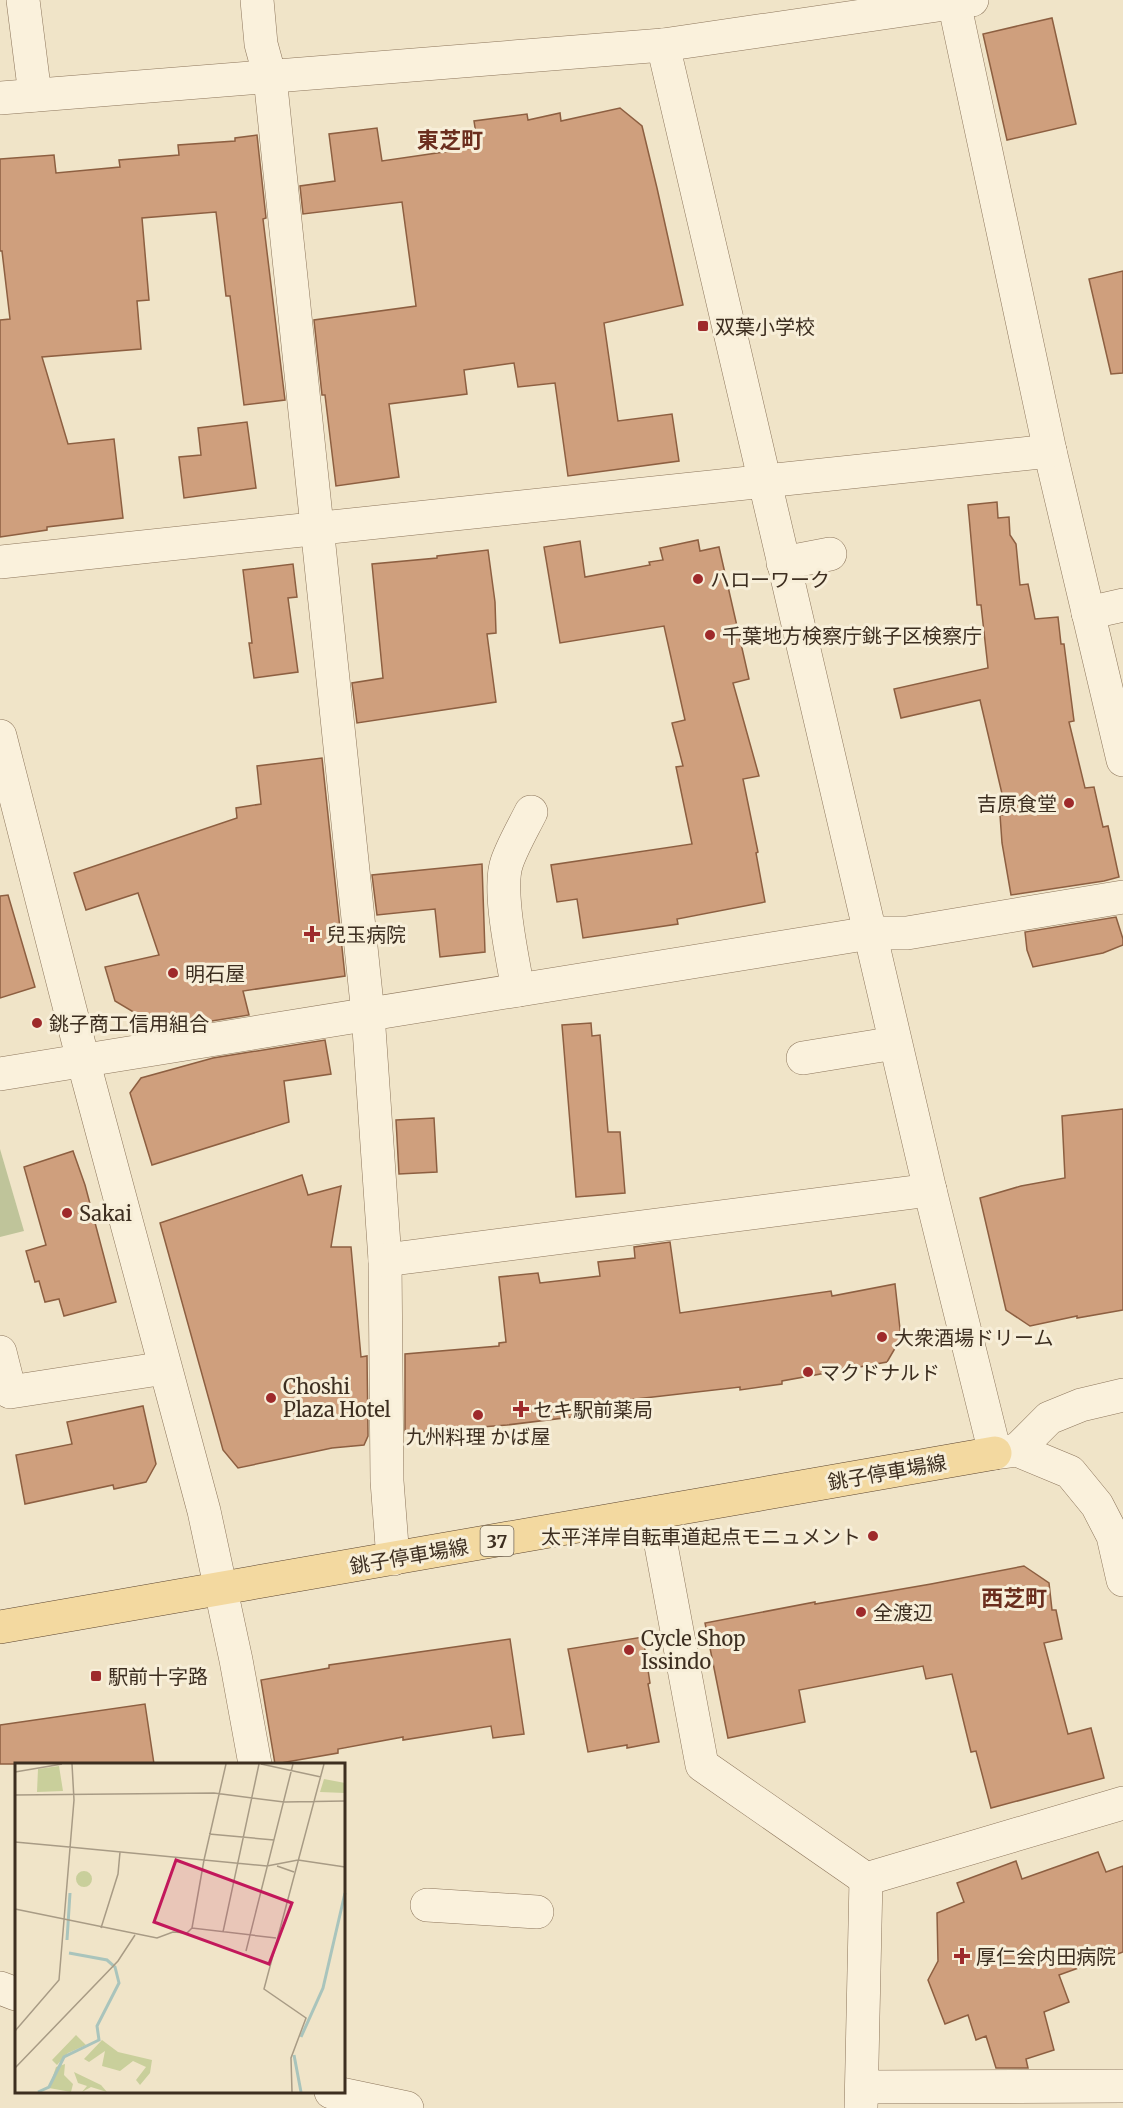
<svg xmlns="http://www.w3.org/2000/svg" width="1123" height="2108" font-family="Merriweather,'Noto Sans JP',serif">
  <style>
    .cemetery { fill: #bfc49a }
    .building { fill: #cf9f7d; stroke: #8d5f41; stroke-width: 1.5 }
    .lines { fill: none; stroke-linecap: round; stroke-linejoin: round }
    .minor-casing { stroke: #8d765c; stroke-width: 34 }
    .major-casing { stroke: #5b4430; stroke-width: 34 }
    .minor { stroke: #faf1dc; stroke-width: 33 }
    .major { stroke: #f3d9a0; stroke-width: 33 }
    .poi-dot { fill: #9e2a2b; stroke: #f7eed8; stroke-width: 2 }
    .labels { text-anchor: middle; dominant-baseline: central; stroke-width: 6; stroke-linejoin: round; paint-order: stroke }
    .shield { fill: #f7eed8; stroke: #756857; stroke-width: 1.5 }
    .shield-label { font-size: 18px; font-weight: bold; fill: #3d2e20 }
    .poi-label { font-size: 20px; fill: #3d2e20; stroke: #f7eed8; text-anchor: start }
    .street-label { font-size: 20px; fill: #3d2e20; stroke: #f7eed8 }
    .quarter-label { font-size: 22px; font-weight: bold; fill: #6b2e1e; stroke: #f7eed8 }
    .inset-river { fill: none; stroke: #a9c4bc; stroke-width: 3 }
    .inset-road { fill: none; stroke: #a89b85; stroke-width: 1.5 }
    .view { fill: #c2185b; fill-opacity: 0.15; stroke: #c2185b; stroke-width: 3 }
    .inset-edge { fill: none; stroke: #3d2e20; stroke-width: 3 }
  </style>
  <rect width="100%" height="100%" fill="#f0e4c8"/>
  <path class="cemetery" d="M0,1149L24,1231L0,1237Z"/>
  <g class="building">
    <path d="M1052,18L1076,124L1007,140L983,34Z"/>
    <path d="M620,108L642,126L657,188L683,305L604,323L618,421L672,414L679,461L568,476L555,383L518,387L514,363L464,370L467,394L389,404L399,477L336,486L325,395H322L314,320L416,306L402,202L303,214L300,186L335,181L329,134L377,128L382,161L478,147L474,121L527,114L528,120L560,113L561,121Z"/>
    <path d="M257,135L266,218L263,219L285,400L244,405L230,296H226L216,212L142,218L149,300L137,301L141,349L42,357L68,444L114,439L123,518L47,527V530L0,537V320L10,319L2,251H0V159L54,155L56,173L120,167L119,160L179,155L178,145L235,141V138Z"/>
    <path d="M1123,271V373L1111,374L1089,279Z"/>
    <path d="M247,422L256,488L184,498L179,457L201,455L198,428Z"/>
    <path d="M997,502L998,518L1009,517L1010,535L1016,544L1020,585L1028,584L1035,619L1058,617L1061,644H1064L1074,721L1069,722L1085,788L1094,787L1103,827L1108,826L1119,877L1104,881L1011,895L1002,843L1000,815H1007L980,700L901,718L894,689L988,668L981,605H977L968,505Z"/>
    <path d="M698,540L700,551L719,547L749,679L733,683L759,776L743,779L758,852L756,853L765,902L677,919L678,924L583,938L577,899L557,902L551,865L692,844L676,767L683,766L672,723L685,720L664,626L560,643L544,547L580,541L585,577L650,565L649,562L663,560L660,548Z"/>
    <path d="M488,550L495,602L496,633L487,634L496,702L357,723L352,683L383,678L372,564L437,558V556Z"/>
    <path d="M293,564L297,597L288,598L298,672L254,678L249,643H252L243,570Z"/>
    <path d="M322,758L345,976L243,991L249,1015L162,1029L115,1001L105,967L159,955L138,893L86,910L74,873L237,818L236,808L261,804L257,766Z"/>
    <path d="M482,864L485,952L440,957L435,909L377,915L372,875Z"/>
    <path d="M8,895L35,987L0,998V896Z"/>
    <path d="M1116,917L1123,939V945L1103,953L1033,967L1027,950L1025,932Z"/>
    <path d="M591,1023L592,1036L600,1035L608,1132H620L625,1193L576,1197L562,1025Z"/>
    <path d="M325,1040L331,1074L284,1081L289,1122L152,1165L130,1093L141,1078L213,1058Z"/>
    <path d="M1123,1109V1310L1077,1318V1316L1030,1326L1006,1310L980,1198L1021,1186L1065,1178L1062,1116Z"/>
    <path d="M434,1118L437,1172L399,1174L396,1120Z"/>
    <path d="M73,1151L85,1185L116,1302L64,1316L59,1299L45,1302L39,1281L35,1282L26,1251L46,1245L24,1167Z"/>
    <path d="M302,1175L308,1195L341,1186L331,1247H351L361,1357L367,1356L368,1436L364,1445L332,1448L238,1468L223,1450L160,1223Z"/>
    <path d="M670,1242L680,1313L831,1291L832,1296L895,1284L901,1338L887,1362L782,1381V1384L740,1390V1387L601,1403V1407L572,1411V1417L507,1425L405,1433V1354L499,1346V1343L506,1342L499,1277L538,1273L540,1283L600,1276L598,1262L635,1258L634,1247Z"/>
    <path d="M143,1406L156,1464L146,1482L114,1489L113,1485L25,1504L16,1455L72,1444L67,1422Z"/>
    <path d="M1024,1566L1049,1583L1052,1610H1056L1062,1639L1044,1643L1068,1734L1091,1728L1104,1778L991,1808L976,1751L971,1752L952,1674L926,1679L923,1666L799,1690L805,1722L728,1738L705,1623L815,1602V1604L931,1584Z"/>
    <path d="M643,1637L650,1683L648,1684L659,1742L627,1748V1745L588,1752L568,1649Z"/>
    <path d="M510,1639L524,1734L493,1738L491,1726L403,1740V1737L338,1749V1753L275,1764L261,1680L329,1668V1665Z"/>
    <path d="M145,1704L154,1764H0V1725Z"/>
    <path d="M1098,1852L1106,1872L1123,1866V1952L1059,1975L1069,2002L1044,2012L1054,2050L1026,2059L1028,2068H996L986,2036L976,2040L968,2015L945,2024L928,1980L938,1961L937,1913L964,1902L957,1883L1016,1861L1022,1879Z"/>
  </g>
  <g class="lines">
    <g class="minor-casing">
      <g id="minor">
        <path d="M23,0L35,95"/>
        <path d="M257,0L261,44L270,77L368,1014L385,1260L387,1481L393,1559"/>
        <path d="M954,2L1050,451L1123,760"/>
        <path d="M663,45L930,1190L995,1453L1017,1450L1070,1472L1097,1505L1113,1536L1123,1580"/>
        <path d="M0,98L663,45L972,0"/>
        <path d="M0,562L1050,451"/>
        <path d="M783,563L830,554"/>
        <path d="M1088,613L1123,605"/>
        <path d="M0,736L83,1060L204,1511L236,1660L255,1764"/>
        <path d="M518,990C513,960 497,889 507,862C513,845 523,828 531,812"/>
        <path d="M803,1058L895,1043"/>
        <path d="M0,1074L870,933H907L1123,897"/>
        <path d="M385,1260L930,1190"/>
        <path d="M0,1352L10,1392L165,1368"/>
        <path d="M1017,1450L1049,1418L1081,1405L1123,1395"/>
        <path d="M655,1513L702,1765L866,1879"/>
        <path d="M866,1879L1123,1803"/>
        <path d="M427,1905L537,1912"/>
        <path d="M0,1988L16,1994"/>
        <path d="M862,2087L1123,2086"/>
        <path d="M331,2092L407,2108"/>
        <path d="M861,2108L866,1879"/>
      </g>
    </g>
    <g class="major-casing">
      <path id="major" d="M0,1627L995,1453"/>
    </g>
    <use href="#minor" class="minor"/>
    <use href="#major" class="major"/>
  </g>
  <g class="poi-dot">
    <rect x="697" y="320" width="12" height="12" rx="3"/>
    <circle cx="698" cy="579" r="6"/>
    <circle cx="710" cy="635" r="6"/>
    <circle cx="1069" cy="803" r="6"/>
    <path d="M309 925h6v6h6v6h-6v6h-6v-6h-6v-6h6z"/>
    <circle cx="173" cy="973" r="6"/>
    <circle cx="37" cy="1023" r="6"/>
    <circle cx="67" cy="1213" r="6"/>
    <circle cx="882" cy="1337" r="6"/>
    <circle cx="808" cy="1372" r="6"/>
    <circle cx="271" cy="1398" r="6"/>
    <path d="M518 1400h6v6h6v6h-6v6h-6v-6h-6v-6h6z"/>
    <circle cx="478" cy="1415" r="6"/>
    <circle cx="873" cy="1536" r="6"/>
    <circle cx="861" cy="1612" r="6"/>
    <circle cx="629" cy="1650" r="6"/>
    <rect x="90" y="1670" width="12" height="12" rx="3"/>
    <path d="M959 1947h6v6h6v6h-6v6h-6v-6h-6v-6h6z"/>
  </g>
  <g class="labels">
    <rect class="shield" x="480.5" y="1526" width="33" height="30" rx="4.5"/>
    <g class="shield-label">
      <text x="497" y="1541">37</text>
    </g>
    <g class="poi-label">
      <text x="715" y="326">双葉小学校</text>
      <text x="710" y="579">ハローワーク</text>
      <text x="722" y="635">千葉地方検察庁銚子区検察庁</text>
      <text x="1057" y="803" text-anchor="end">吉原食堂</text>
      <text x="326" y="934">兒玉病院</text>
      <text x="185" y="973">明石屋</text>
      <text x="49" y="1023">銚子商工信用組合</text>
      <text x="79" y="1213">Sakai</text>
      <text x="894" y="1337">大衆酒場ドリーム</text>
      <text x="820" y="1372">マクドナルド</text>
      <text x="283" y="1386">Choshi<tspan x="283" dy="23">Plaza Hotel</tspan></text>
      <text x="533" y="1409">セキ駅前薬局</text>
      <text x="478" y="1436" text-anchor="middle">九州料理 かば屋</text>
      <text x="861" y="1536" text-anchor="end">太平洋岸自転車道起点モニュメント</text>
      <text x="873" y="1612">全渡辺</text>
      <text x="641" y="1638">Cycle Shop<tspan x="641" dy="23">Issindo</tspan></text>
      <text x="108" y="1676">駅前十字路</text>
      <text x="976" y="1956">厚仁会内田病院</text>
    </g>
    <g class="street-label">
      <text transform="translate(887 1472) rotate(-10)">銚子停車場線</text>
      <text transform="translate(409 1556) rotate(-10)">銚子停車場線</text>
    </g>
    <g class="quarter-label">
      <text x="450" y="140">東芝町</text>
      <text x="1014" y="1598">西芝町</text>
    </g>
  </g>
  <g transform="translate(15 1763)">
    <rect width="330" height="330" fill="#f0e4c8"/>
    <path d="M44,3L48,28L22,29L23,6ZM309,16L330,20V30L305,29ZM61 116a8 8 0 1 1 16 0a8 8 0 1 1-16 0ZM61,272L71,282L53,290L42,302L37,297ZM87,277L103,289L137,297L135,310L125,322L121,317L131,304L118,298L105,308L87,303L90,288L74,299L69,296ZM50,301L49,312L58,321L56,329L34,325L41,304ZM59,309L86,322L92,329L76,324L67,329L72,323L63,320Z" fill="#c9cf9b"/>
    <path class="inset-river" d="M52,177L55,130M286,274L308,225L330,130M279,292L286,329M23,329L34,324L49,294L84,277L82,263L104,220L100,204L92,197L54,190"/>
    <path class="inset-road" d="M246,1L306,14M0,9L47,1M0,32L199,30L269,39L330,38M194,71L259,77M0,79L54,84M54,84L252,103L283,97L330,104M189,97L211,1M262,103L279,109M0,146L142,175L158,169L172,170L177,165L261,175M86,165L103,111L105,89M177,165L189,97M208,169L244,1M231,188L278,1M0,268L44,217L59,37L57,1M0,305L103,198L120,172M277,329L276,295L291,255L249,226L309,1"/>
    <path class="view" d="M161,97L277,140L254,201L139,159Z"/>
    <rect width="330" height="330" class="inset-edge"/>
  </g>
</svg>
